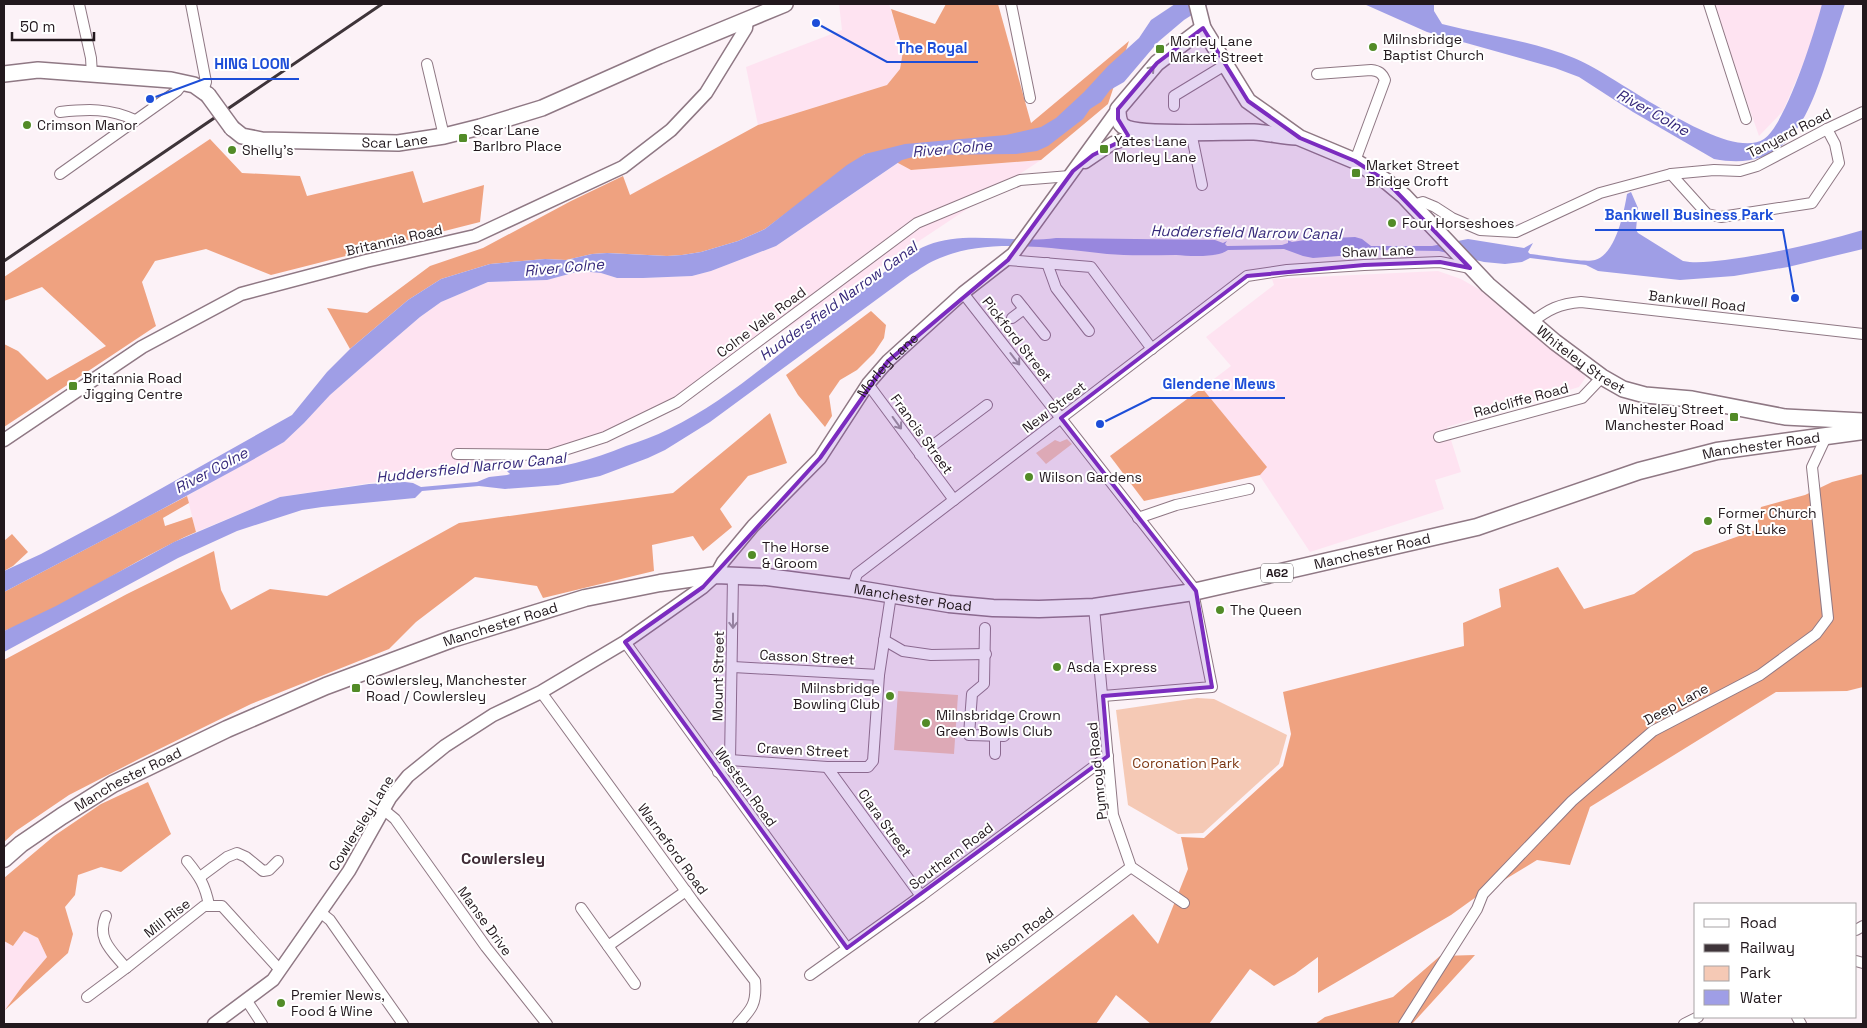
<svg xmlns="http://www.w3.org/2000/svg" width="1867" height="1028" font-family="'Space Grotesk',sans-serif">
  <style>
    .built { fill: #fee3f1 }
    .green { fill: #f5c9b5 }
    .forest { fill: #efa280 }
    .water { fill: #9f9ee6 }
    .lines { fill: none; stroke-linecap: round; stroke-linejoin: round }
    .minor-tunnel { stroke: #dbd1d6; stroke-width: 10; stroke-dasharray: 10 5; stroke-linecap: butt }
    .minor-casing { stroke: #8f7884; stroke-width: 12 }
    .tertiary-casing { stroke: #8f7884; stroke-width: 15 }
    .secondary-casing { stroke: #8f7884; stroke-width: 18 }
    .primary-casing { stroke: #8f7884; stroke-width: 19 }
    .minor { stroke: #fff; stroke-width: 10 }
    .tertiary { stroke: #fff; stroke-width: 12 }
    .secondary { stroke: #fff; stroke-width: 15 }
    .primary { stroke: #fff; stroke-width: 16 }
    .rail { stroke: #3e3439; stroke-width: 3 }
    .secondary-bridge-casing { stroke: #8f7884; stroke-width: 18; stroke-linecap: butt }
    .secondary-bridge { stroke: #fff; stroke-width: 15 }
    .oneway { stroke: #9c9799 }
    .marked { fill: #7b2cbf; fill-opacity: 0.2; stroke: #7b2cbf; stroke-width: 4; stroke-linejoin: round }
    .poi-dot { fill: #528b27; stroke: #fff; stroke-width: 2 }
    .labels { text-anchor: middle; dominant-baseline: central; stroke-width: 4; stroke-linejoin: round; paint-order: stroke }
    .shield { fill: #fff; stroke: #645d61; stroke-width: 1 }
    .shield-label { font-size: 12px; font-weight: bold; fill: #22181d }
    .poi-label { font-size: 14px; fill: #22181d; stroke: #fff; text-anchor: start }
    .street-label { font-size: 14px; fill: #22181d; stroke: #fff }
    .park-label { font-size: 14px; fill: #7c3713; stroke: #fff }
    .water-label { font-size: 15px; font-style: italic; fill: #36297b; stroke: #fff }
    .quarter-label { font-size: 16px; font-weight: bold; fill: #402c37; stroke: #fff }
    .leader { fill: none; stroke: #1d4ed8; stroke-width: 2 }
    .callout-dot { fill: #1d4ed8; stroke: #fff; stroke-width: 2 }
    .callout-label { font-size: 15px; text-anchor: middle; font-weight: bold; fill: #1d4ed8; stroke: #fff; stroke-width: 4; stroke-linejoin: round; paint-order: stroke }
  </style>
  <rect width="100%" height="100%" fill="#fcf2f7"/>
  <g class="built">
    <path d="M839,4H889L903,51L900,69L887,85L758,125L746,67L842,30Z"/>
    <path d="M1713,4H1823L1810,48L1783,111L1759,136Z"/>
    <path d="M1041,160L681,399L549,455L280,497L196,532L187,496L284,442L304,423L330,395L363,366L420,317L441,302L488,282L547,280L580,271L601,273L617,278H643L692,276L711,271L776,246L898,163L911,170Z"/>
    <path d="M1438,271L1461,279L1482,291L1586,377L1579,387L1447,427L1461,472L1435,480L1444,509L1310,552L1202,388L1231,366L1206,337L1274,285L1272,279Z"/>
    <path d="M24,931L38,938L47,957L24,984L4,1012V941L13,946Z"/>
  </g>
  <g class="green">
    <path d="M1067,439L1072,444L1046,464L1036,453L1055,440L1060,442Z"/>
    <path d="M898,691L958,695L954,754L894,750Z"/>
    <path d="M1197,698L1214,699L1287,735L1279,764L1203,833L1178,834L1128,805L1116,710Z"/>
  </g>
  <g class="forest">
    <path d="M946,4H998L1031,123L1129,41L1108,104L1041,160L911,170L898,163L865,154L765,229L738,241L701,252L682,255L667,256L608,253L592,254L566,260L545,259L490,264L441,279L408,300L350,349L327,308L367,313L430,266L483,248L571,201L623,176L630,195L758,125L887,85L900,69L903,51L891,9L935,24Z"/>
    <path d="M210,139L242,173L300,176L307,196L413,171L423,203L484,185L480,222L271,275L206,249L155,261L142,282L156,326L4,427V344L18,351L47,380L106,346L42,287L4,301V277Z"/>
    <path d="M871,311L886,325L884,338L874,353L857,370L840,380L829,396L832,416L825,427L798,395L786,375Z"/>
    <path d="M1202,388L1267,467L1260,475L1144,501L1110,456Z"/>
    <path d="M770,413L787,463L748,476L720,509L732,527L703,551L693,536L652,545L654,571L543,598L537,586L475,577L416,622L389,649L251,704L139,759L69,795L16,831L4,842V660L127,594L214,551L221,590L231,610L270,589L327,596L459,523L673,493Z"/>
    <path d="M1863,474V687L1847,691L1776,692L1590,807L1570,865L1537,860L1476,897L1451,915L1318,993V957L1295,974L1274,986L1250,969L1209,1024H1151L1116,995L1096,1024H991L1133,914L1158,944L1188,869L1181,837L1204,838L1283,766L1291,734L1283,692L1464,646L1463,623L1501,607L1499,589L1558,567L1584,609L1634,594L1694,552L1756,530L1761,507L1805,495L1832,482Z"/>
    <path d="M187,496L189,503L163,518L165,526L192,517L196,532C130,561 71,605 4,631V592Z"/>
    <path d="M12,534L28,552L13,566L4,571V541Z"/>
    <path d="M148,782L171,834L121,872L101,867L78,875L75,895L65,907L73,934L68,953L5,1010L24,984L47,957L38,938L24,931L13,946L4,941V878L54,836L101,804Z"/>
    <path d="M1475,955L1412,1024H1315L1325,1017L1393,997L1440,956Z"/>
  </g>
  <g class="water">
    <path d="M1175,4H1209L1184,20L1158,42L1124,82L1110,90L1101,102L1090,109L1083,119L1048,146L1037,151L1016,154L920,155L902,160L776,246L711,271L692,276L643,278H617L601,273L580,271L547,280L488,282L441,302L420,317L363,366L330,395L304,423L284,442L247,463L153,514L4,592V571L41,554L114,515L292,415L327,372L350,349L408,300L441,279L490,264L545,259L566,260L592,254L607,253L667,256L682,255L701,252L738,241L765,229L847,165L865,154L905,144L1006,135L1041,127L1056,118L1084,92L1108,66L1139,38L1151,20Z"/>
    <path d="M1364,4H1434V11L1442,24C1486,35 1532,41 1574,58C1614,73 1726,164 1764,139C1786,124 1815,31 1822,4H1845C1838,26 1831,47 1824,69C1805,125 1784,172 1714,159L1633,112L1579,77L1555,68L1427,32Z"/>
    <path d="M1631,192L1638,208L1636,230L1638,233L1683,261C1697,264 1711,261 1725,260C1772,254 1818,243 1863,230V249L1788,267L1734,276L1680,280L1598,271L1586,265L1530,258L1522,262L1505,264L1484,262L1439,251L1371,250L1366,254L1313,258L1303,256L1284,249L1228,250C1218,258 1189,256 1176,255C1153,255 1129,256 1107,254C1055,249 989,237 940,258C929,262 920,269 910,275L710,422L665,450L648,458L600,476L558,485L505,489L479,486L422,491L415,498L322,507L302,510L237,531L178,558L4,652V631L56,606L174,542L280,497L369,484L405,482L413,483L421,487L477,482L489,477L507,475L510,474L505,469C548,473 587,462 626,446C641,441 655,436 669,429C739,395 796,337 859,291C881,276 903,255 928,245C966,230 1015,244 1056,238L1215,240L1223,243L1227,241L1225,244L1227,246L1282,245L1288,243V240L1292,242L1311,239L1355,237L1362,239L1371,246H1432L1468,239L1524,248L1533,243L1528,252L1530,254C1543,255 1583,263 1595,260C1616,254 1624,212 1627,194Z"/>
  </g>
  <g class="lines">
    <path class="minor-tunnel" d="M1000,327L1012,318"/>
    <g class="minor-casing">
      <g id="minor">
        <path d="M79,4L91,58L92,75"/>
        <path d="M191,4L206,82L203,91"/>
        <path d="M1011,4L1030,98"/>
        <path d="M1709,4L1746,119"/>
        <path d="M427,64L444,136"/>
        <path d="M1317,74L1371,70C1379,71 1382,73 1385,80L1355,161"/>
        <path d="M1174,106V96L1225,65"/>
        <path d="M60,112C88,109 109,108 135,120"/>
        <path d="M1191,132L1202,185"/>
        <path d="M60,174L177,91L184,82"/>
        <path d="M1671,174L1707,214L1721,217L1812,203L1839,163L1835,144L1827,129"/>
        <path d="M1413,205L1423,202L1435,207L1452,218L1480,230L1516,232L1600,193L1671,174L1714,170L1740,171L1757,166L1827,129L1863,112"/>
        <path d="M1008,260L1091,267L1152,349"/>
        <path d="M1047,263L1056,288L1089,331"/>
        <path d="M963,293L1196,591"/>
        <path d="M1017,300L1045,335"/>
        <path d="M1012,318L1024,309"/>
        <path d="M1532,322C1549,309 1559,304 1581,302L1863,334"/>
        <path d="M868,384L954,500"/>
        <path d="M1439,437L1582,398L1602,377"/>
        <path d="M457,454L549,455L605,437L677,402L917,223L1020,180L1070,176"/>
        <path d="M920,455L987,405"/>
        <path d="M1138,518L1176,505L1249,489"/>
        <path d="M852,588L857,574L1247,276L1287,270L1364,265L1440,262L1470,268"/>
        <path d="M1094,607L1113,815L1131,867L1184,903"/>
        <path d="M985,628L984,684L972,694L969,735L1004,736"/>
        <path d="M884,640L903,651L931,655L986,654"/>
        <path d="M625,642L847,948"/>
        <path d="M733,667L879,675"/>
        <path d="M541,692L693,901L755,981C757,1003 752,1009 738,1024"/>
        <path d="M1103,696L1212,687L1193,592"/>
        <path d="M995,736V754"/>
        <path d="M730,760L827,767H868L873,761L879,675L891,595"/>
        <path d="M827,767L921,896"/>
        <path d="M718,772L730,760L733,576"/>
        <path d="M384,810L395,819L486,947L547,1024"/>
        <path d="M187,861C200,877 205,885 209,905"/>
        <path d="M200,877L227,857L237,853L246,857L263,871L269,870L278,861"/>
        <path d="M581,908L608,946L686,891"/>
        <path d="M320,912L330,920L403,1024"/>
        <path d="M106,916C96,939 112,951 126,968"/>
        <path d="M1856,930L1863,926"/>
        <path d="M608,946L635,984"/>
        <path d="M1856,961L1863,963"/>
        <path d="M810,975L921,896L1108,756"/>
        <path d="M87,997L126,968L204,906H222L280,970"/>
        <path d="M247,1001L262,1024"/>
        <path d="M1797,1017L1801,1024"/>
        <path d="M924,1024L1131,867"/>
        <path d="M1404,1024L1477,909L1483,894L1572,801L1653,731L1760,675L1816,634L1828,618L1812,467L1826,437"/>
        <path d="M1684,1024L1698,1017"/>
      </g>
    </g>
    <g class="tertiary-casing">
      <g id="tertiary">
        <path d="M1085,162L1113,143L1145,133"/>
        <path d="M4,440L142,347L241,294L366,261L475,236L623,167L671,130L706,93L746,28L747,20"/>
        <path id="s1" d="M214,1024L273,980L349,871L390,798L408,776L445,746L493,715L541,692L625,642L703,587L716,575L723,562L753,526L820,458L868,384L888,361L963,293L1013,254L1118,109"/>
      </g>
    </g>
    <g class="secondary-casing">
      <g id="secondary">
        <path id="s2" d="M1197,4L1203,28L1248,101L1300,138L1355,161L1386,181L1404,196L1488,285L1555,342L1602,377L1623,389L1645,395L1692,399L1785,417L1863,421"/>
        <path d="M1203,28L1157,63L1118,109C1118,115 1118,122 1123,126C1138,137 1230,131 1254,132C1268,133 1282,136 1296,137"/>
        <path d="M4,74L38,70L171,80L194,85L208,95"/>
        <path id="s3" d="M232,128L242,136L262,140L398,143L444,136L480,127L542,108L659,56L785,4"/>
      </g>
    </g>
    <g class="primary-casing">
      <g id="primary">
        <path id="s4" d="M4,859L21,844L62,816L113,784L227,729L326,686L452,639L585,598L660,583L716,575L767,577L852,588L949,604L993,608L1039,609L1094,607L1193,592L1477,527L1639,471L1717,451L1863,431"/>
      </g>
    </g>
    <use href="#minor" class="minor"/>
    <use href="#tertiary" class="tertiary"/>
    <use href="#secondary" class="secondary"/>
    <use href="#primary" class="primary"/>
    <path class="rail" d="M4,261L382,4"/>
    <g class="secondary-bridge-casing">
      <path id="secondary-bridge" d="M208,95L232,128"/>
    </g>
    <use href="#secondary-bridge" class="secondary-bridge"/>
  </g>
  <defs><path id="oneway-shaft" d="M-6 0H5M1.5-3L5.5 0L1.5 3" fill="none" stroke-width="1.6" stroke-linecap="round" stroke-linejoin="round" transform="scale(1.25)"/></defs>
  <g class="oneway">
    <use href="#oneway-shaft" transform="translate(1149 72) rotate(-48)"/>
    <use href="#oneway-shaft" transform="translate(1015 359) rotate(52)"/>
    <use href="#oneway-shaft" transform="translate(897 423) rotate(54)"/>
    <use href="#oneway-shaft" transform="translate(733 621) rotate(90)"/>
  </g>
  <path class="marked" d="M1203,28L1248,101L1300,138L1355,161L1386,181L1470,268L1440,262L1364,265L1247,276L1061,418L1196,591L1212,687L1103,696L1108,756L847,948L625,642L703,587L820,458L888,361L1008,260L1073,171L1093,155L1129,137L1118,119V109L1157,63Z"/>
  <g class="poi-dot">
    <circle cx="1373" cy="47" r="5"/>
    <rect x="1155" y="44" width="10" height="10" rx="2.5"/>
    <circle cx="27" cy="125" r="5"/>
    <rect x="458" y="133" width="10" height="10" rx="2.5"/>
    <rect x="1099" y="144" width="10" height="10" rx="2.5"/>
    <circle cx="232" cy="150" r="5"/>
    <rect x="1351" y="168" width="10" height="10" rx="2.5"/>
    <circle cx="1392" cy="223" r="5"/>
    <rect x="68" y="381" width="10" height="10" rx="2.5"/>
    <rect x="1729" y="412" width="10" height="10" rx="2.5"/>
    <circle cx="1029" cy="477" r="5"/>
    <circle cx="1708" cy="521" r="5"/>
    <circle cx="752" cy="555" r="5"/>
    <circle cx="1220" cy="610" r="5"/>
    <circle cx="1057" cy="667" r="5"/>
    <rect x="351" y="683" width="10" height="10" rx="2.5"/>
    <circle cx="890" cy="696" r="5"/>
    <circle cx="926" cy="723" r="5"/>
    <circle cx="281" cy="1003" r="5"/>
  </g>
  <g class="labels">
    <rect class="shield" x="1261" y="563.5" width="32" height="19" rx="4"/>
    <g class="shield-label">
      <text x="1277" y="573">A62</text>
    </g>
    <g class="poi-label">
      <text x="1383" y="39">Milnsbridge<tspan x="1383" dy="16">Baptist Church</tspan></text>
      <text x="1170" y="41">Morley Lane<tspan x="1170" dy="16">Market Street</tspan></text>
      <text x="37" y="125">Crimson Manor</text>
      <text x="473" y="130">Scar Lane<tspan x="473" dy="16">Barlbro Place</tspan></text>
      <text x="1114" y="141">Yates Lane<tspan x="1114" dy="16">Morley Lane</tspan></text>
      <text x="242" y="150">Shelly's</text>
      <text x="1366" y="165">Market Street<tspan x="1366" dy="16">Bridge Croft</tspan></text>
      <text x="1402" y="223">Four Horseshoes</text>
      <text x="83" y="378">Britannia Road<tspan x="83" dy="16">Jigging Centre</tspan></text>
      <text x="1724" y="409" text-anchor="end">Whiteley Street<tspan x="1724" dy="16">Manchester Road</tspan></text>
      <text x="1039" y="477">Wilson Gardens</text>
      <text x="1718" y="513">Former Church<tspan x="1718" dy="16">of St Luke</tspan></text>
      <text x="762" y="547">The Horse<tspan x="762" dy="16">&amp; Groom</tspan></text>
      <text x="1230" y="610">The Queen</text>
      <text x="1067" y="667">Asda Express</text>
      <text x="366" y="680">Cowlersley, Manchester<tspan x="366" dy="16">Road / Cowlersley</tspan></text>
      <text x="880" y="688" text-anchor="end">Milnsbridge<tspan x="880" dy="16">Bowling Club</tspan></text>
      <text x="936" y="715">Milnsbridge Crown<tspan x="936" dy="16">Green Bowls Club</tspan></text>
      <text x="291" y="995">Premier News,<tspan x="291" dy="16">Food &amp; Wine</tspan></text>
    </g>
    <g class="street-label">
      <text transform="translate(1789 133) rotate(-27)">Tanyard Road</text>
      <text stroke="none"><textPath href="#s3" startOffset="166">Scar Lane</textPath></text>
      <text transform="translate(394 240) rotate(-13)">Britannia Road</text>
      <text transform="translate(1378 251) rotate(-2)">Shaw Lane</text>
      <text transform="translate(1697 301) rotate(7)">Bankwell Road</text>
      <text transform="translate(761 322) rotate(-37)">Colne Vale Road</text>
      <text transform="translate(1017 339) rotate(52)">Pickford Street</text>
      <text stroke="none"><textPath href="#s2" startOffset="536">Whiteley Street</textPath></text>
      <text stroke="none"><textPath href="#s1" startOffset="960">Morley Lane</textPath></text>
      <text transform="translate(1521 400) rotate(-15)">Radcliffe Road</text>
      <text transform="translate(1054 407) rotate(-37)">New Street</text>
      <text transform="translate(922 434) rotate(54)">Francis Street</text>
      <text stroke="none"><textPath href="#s4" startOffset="1842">Manchester Road</textPath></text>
      <text stroke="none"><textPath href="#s4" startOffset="1438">Manchester Road</textPath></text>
      <text stroke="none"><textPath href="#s4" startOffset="972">Manchester Road</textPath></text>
      <text stroke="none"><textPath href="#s4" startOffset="552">Manchester Road</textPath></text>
      <text transform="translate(807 657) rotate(3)">Casson Street</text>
      <text transform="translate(718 676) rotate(-89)">Mount Street</text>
      <text transform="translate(1676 704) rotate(-29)">Deep Lane</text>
      <text transform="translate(803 750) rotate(3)">Craven Street</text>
      <text transform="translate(1097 771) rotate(-96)">Pymroyd Road</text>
      <text stroke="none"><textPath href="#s4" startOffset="148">Manchester Road</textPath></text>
      <text transform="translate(746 787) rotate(54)">Western Road</text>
      <text transform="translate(361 823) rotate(-58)">Cowlersley Lane</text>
      <text transform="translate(885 823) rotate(54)">Clara Street</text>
      <text transform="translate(673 849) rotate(54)">Warneford Road</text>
      <text transform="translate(951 856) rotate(-37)">Southern Road</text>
      <text transform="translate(167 918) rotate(-38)">Mill Rise</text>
      <text transform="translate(485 921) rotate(54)">Manse Drive</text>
      <text transform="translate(1019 935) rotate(-37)">Avison Road</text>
    </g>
    <g class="park-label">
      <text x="1186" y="763">Coronation Park</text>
    </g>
    <g class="water-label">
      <text transform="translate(1653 112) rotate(29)">River Colne</text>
      <text transform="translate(952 148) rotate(-5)">River Colne</text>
      <text transform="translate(1246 232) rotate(1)">Huddersfield Narrow Canal</text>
      <text transform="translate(564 267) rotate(-5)">River Colne</text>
      <text transform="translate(838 301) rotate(-36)">Huddersfield Narrow Canal</text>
      <text transform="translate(471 467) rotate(-6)">Huddersfield Narrow Canal</text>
      <text transform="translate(211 470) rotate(-28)">River Colne</text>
    </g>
    <g class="quarter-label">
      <text x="503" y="858">Cowlersley</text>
    </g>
  </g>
  <path class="leader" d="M816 23L887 62H978M150 99L204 79H299M1795 298L1783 230H1595M1100 424L1152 398H1285"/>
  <g class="callout-dot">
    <circle cx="816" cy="23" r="5"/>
    <circle cx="150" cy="99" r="5"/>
    <circle cx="1795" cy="298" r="5"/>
    <circle cx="1100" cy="424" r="5"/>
  </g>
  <g class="callout-label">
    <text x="932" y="53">The Royal</text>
    <text x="252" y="69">HING LOON</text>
    <text x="1689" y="220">Bankwell Business Park</text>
    <text x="1219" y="389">Glendene Mews</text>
  </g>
  <rect width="1867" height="1028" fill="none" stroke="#22181d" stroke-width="10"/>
  <rect x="1694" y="903" width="162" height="115" fill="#ffffff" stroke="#a7a3a5"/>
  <rect x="1704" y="919" width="25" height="8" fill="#ffffff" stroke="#a7a3a5"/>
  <text x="1740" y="928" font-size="15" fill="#22181d">Road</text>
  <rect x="1704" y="944" width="25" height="8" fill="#3e3439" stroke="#a7a3a5"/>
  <text x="1740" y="953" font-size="15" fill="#22181d">Railway</text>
  <rect x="1704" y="966" width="25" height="15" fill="#f5c9b5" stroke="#a7a3a5"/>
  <text x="1740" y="978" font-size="15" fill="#22181d">Park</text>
  <rect x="1704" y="990" width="25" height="15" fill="#9f9ee6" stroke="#a7a3a5"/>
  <text x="1740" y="1003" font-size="15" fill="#22181d">Water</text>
  <path d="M12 32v8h82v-8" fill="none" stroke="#22181d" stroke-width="2.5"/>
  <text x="20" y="32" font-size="15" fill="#22181d" stroke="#ffffff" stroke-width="4" paint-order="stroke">50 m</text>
</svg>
